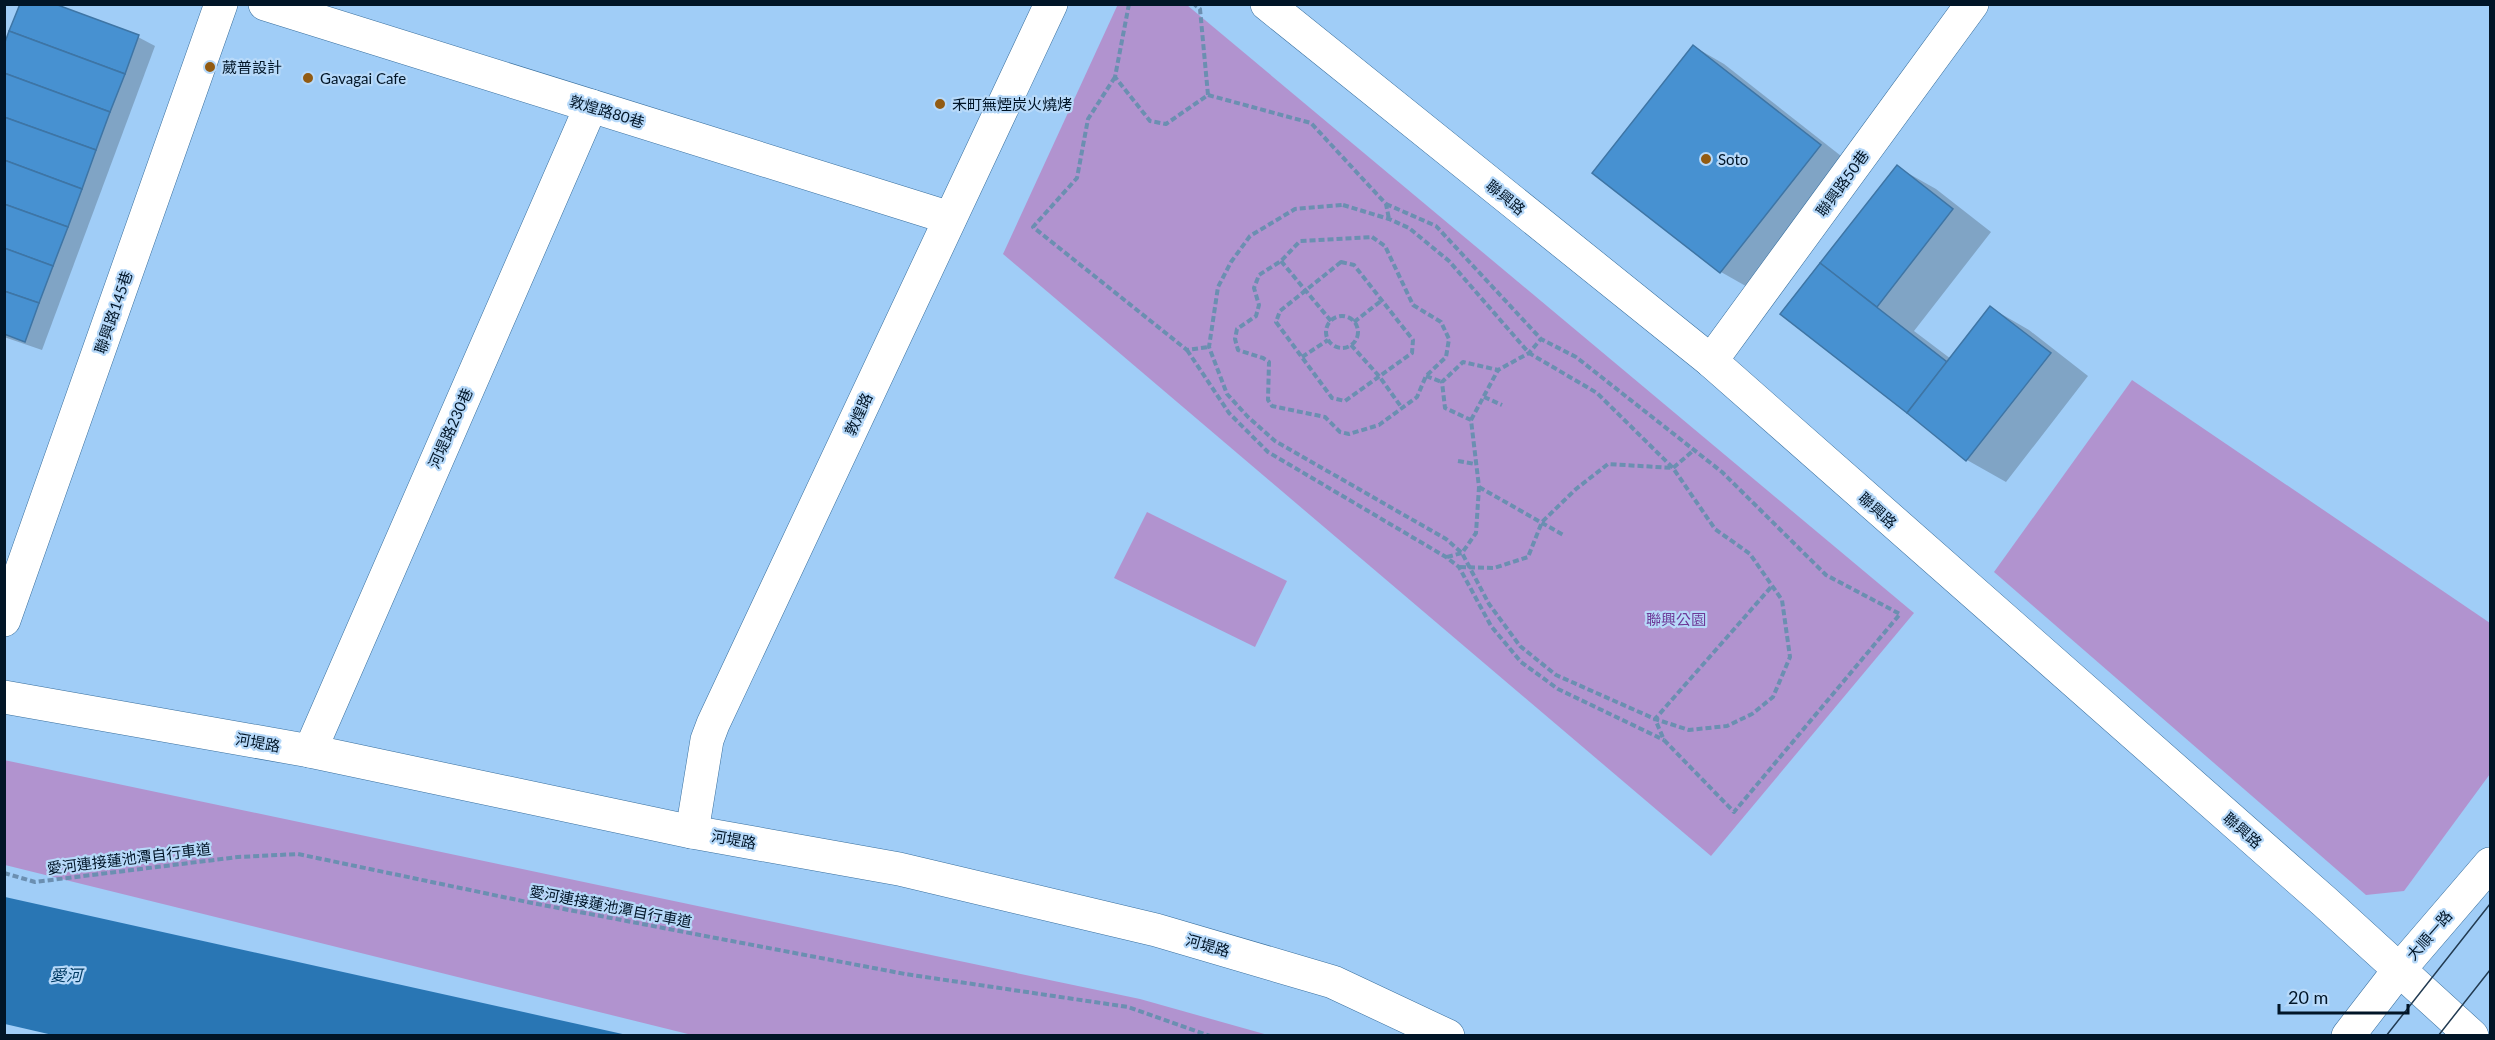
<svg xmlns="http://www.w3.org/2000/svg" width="2495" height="1040" font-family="Lato,'Noto Sans TC',sans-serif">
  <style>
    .green { fill: #b193cf }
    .water { fill: #2976b4 }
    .shadow { fill: #0003 }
    .building { fill: #4791d1; stroke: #3e75a5; stroke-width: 1.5 }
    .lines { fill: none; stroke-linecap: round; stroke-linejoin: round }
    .minor-casing { stroke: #376e9d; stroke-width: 34 }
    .path { stroke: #6b8fb1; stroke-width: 4; stroke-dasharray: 6 3; stroke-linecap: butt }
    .minor { stroke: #fff; stroke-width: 33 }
    .tram { stroke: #223b52; stroke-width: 1.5 }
    .poi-dot { fill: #925b12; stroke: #b7d9f9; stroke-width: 2 }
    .labels { text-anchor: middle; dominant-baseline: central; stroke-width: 4.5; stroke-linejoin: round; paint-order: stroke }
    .poi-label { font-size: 15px; fill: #011527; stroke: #b7d9f9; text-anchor: start }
    .street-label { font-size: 15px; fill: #011527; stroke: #b7d9f9 }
    .park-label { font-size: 15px; fill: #6d3997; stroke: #b7d9f9 }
    .water-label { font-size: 16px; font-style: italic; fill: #003a63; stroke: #b7d9f9 }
  </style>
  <rect width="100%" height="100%" fill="#a0cdf7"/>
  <g class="green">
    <path d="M1118,4L1187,5L1914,613L1711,856L1003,254Z"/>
    <path d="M2132,380L2490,623V774L2404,891L2366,895L1994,572Z"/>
    <path d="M1147,512L1287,581L1255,647L1114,578Z"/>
    <path d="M4,760L1140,999L1268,1035H692L5,865Z"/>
  </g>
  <path class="water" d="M5,897L627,1035L57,1036L5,1024Z"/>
  <g class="shadow">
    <path d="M138,37L155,46L42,350L4,337V49Z"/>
    <path d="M1693,46L1724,64L1850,163L1751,289L1721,272L1594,173Z"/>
    <path d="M1897,167L1936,189L1991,232L1914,331L1951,359L1991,308L2029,330L2088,376L2006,482L1967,460L1782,314Z"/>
  </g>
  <g class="building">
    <path d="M20,4H55L139,35L125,74L9,31Z"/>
    <path d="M9,31L125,74L110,112L4,73V45Z"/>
    <path d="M1693,45L1821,145L1720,273L1592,173Z"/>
    <path d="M4,73L110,112L96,150L4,117Z"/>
    <path d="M4,117L96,150L82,189L4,160Z"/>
    <path d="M4,160L82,189L68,227L4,204Z"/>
    <path d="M1897,165L1953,209L1877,307L1820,263Z"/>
    <path d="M4,204L68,227L53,266L4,248Z"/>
    <path d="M4,248L53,266L39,303L4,291Z"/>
    <path d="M1820,263L1947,362L1907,413L1780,314Z"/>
    <path d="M4,291L39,303L25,342L4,334Z"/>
    <path d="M1990,306L2051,353L1966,461L1907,413Z"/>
  </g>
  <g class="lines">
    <g class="minor-casing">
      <g id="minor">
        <path d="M265,4L950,218"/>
        <path d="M1267,4L1711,361L2325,902L2472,1036"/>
        <path d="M1711,361L1972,4"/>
        <path d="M4,620L221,4"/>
        <path d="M4,697L310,751L692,832L899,869L1156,930L1333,982L1448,1036"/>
        <path d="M310,751L591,106"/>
        <path d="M692,832L707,740L713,724L1051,4"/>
        <path d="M2348,1036L2399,970L2490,864"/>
      </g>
    </g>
    <g class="path">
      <path d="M1129,4L1115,77L1150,121L1166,124L1208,95L1200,9L1194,4"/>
      <path d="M1115,77L1088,119L1077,178L1033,227L1187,350L1209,347"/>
      <path d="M1208,95L1311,123L1386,204L1389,219"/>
      <path d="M1386,204L1436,226L1541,339L1576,357L1722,472L1826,575L1900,614L1734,812L1664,740L1655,719L1772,586"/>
      <path d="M1343,205L1389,219L1409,228L1449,261L1529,353L1597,393L1673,468L1715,529L1750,554L1782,600L1790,657L1773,697L1752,714L1727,726L1689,730L1655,719L1556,675L1520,646L1489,604L1462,553L1446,539L1275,441L1248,417L1227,394L1209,347L1218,287L1231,262L1250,236L1295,209Z"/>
      <path d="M1372,237L1385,246L1413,305L1441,322L1449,339L1446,357L1426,376L1417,397L1379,425L1349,434L1340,432L1325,417L1272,406L1268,400L1269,362L1263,358L1238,350L1235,339L1237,329L1256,316L1259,305L1254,288L1259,275L1281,261L1300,241Z"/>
      <path d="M1281,261L1331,321"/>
      <path d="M1341,262L1354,265L1413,340L1412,353L1345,401L1332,398L1276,322L1280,311Z"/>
      <circle cx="1342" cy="332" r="16"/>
      <path d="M1354,322L1381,301"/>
      <path d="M1351,345L1379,376L1402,408"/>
      <path d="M1187,350L1229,413L1268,452L1446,557L1459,567L1491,626L1521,662L1558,689L1664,740"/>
      <path d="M1302,357L1328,340"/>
      <path d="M1426,376L1442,382"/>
      <path d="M1484,397L1502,405"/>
      <path d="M1471,420L1498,370"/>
      <path d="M1458,461L1475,464"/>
      <path d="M1479,487L1565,536"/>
      <path d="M1447,557L1462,553L1476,533L1479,487L1471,420L1445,408L1442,382L1463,362L1498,370L1529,353L1541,339"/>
      <path d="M1460,567L1494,568L1528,557L1542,522L1576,489L1608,464L1673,468L1694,450"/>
      <path d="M4,873L35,882L238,857L298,854L532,903L905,974L1128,1007L1210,1036"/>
    </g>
    <use href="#minor" class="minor"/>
    <g class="tram">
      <path d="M2386,1036L2490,904"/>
      <path d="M2438,1036L2490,970"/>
    </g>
  </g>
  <g class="poi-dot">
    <circle cx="210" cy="67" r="6"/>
    <circle cx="308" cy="78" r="6"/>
    <circle cx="940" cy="104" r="6"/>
    <circle cx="1706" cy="159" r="6"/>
  </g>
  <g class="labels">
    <g class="poi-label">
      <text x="222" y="67">葳普設計</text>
      <text x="320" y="78">Gavagai Cafe</text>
      <text x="952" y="104">禾町無煙炭火燒烤</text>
      <text x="1718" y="159">Soto</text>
    </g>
    <g class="street-label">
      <text transform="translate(607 111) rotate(17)">敦煌路80巷</text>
      <text transform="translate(1842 183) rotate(-54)">聯興路50巷</text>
      <text transform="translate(1506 197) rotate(39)">聯興路</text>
      <text transform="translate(113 312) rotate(-71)">聯興路145巷</text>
      <text transform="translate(858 414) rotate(-65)">敦煌路</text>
      <text transform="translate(450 428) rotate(-66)">河堤路230巷</text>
      <text transform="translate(1878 510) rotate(42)">聯興路</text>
      <text transform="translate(258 742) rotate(10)">河堤路</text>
      <text transform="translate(2243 830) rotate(41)">聯興路</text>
      <text transform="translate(734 839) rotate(10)">河堤路</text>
      <text transform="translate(129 858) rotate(-7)">愛河連接蓮池潭自行車道</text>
      <text transform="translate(611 906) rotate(11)">愛河連接蓮池潭自行車道</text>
      <text transform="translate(2429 935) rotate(-49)">大順一路</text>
      <text transform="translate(1208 945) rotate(16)">河堤路</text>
    </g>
    <g class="park-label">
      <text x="1676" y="619">聯興公園</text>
    </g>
    <g class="water-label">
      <text x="66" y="974">愛河</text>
    </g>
  </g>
  <rect width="2495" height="1040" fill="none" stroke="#011527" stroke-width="12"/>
  <path d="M2279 1004v9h129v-9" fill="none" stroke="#011527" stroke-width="3"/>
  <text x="2288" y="1004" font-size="18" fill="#011527" stroke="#b7d9f9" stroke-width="4.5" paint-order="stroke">20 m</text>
</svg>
